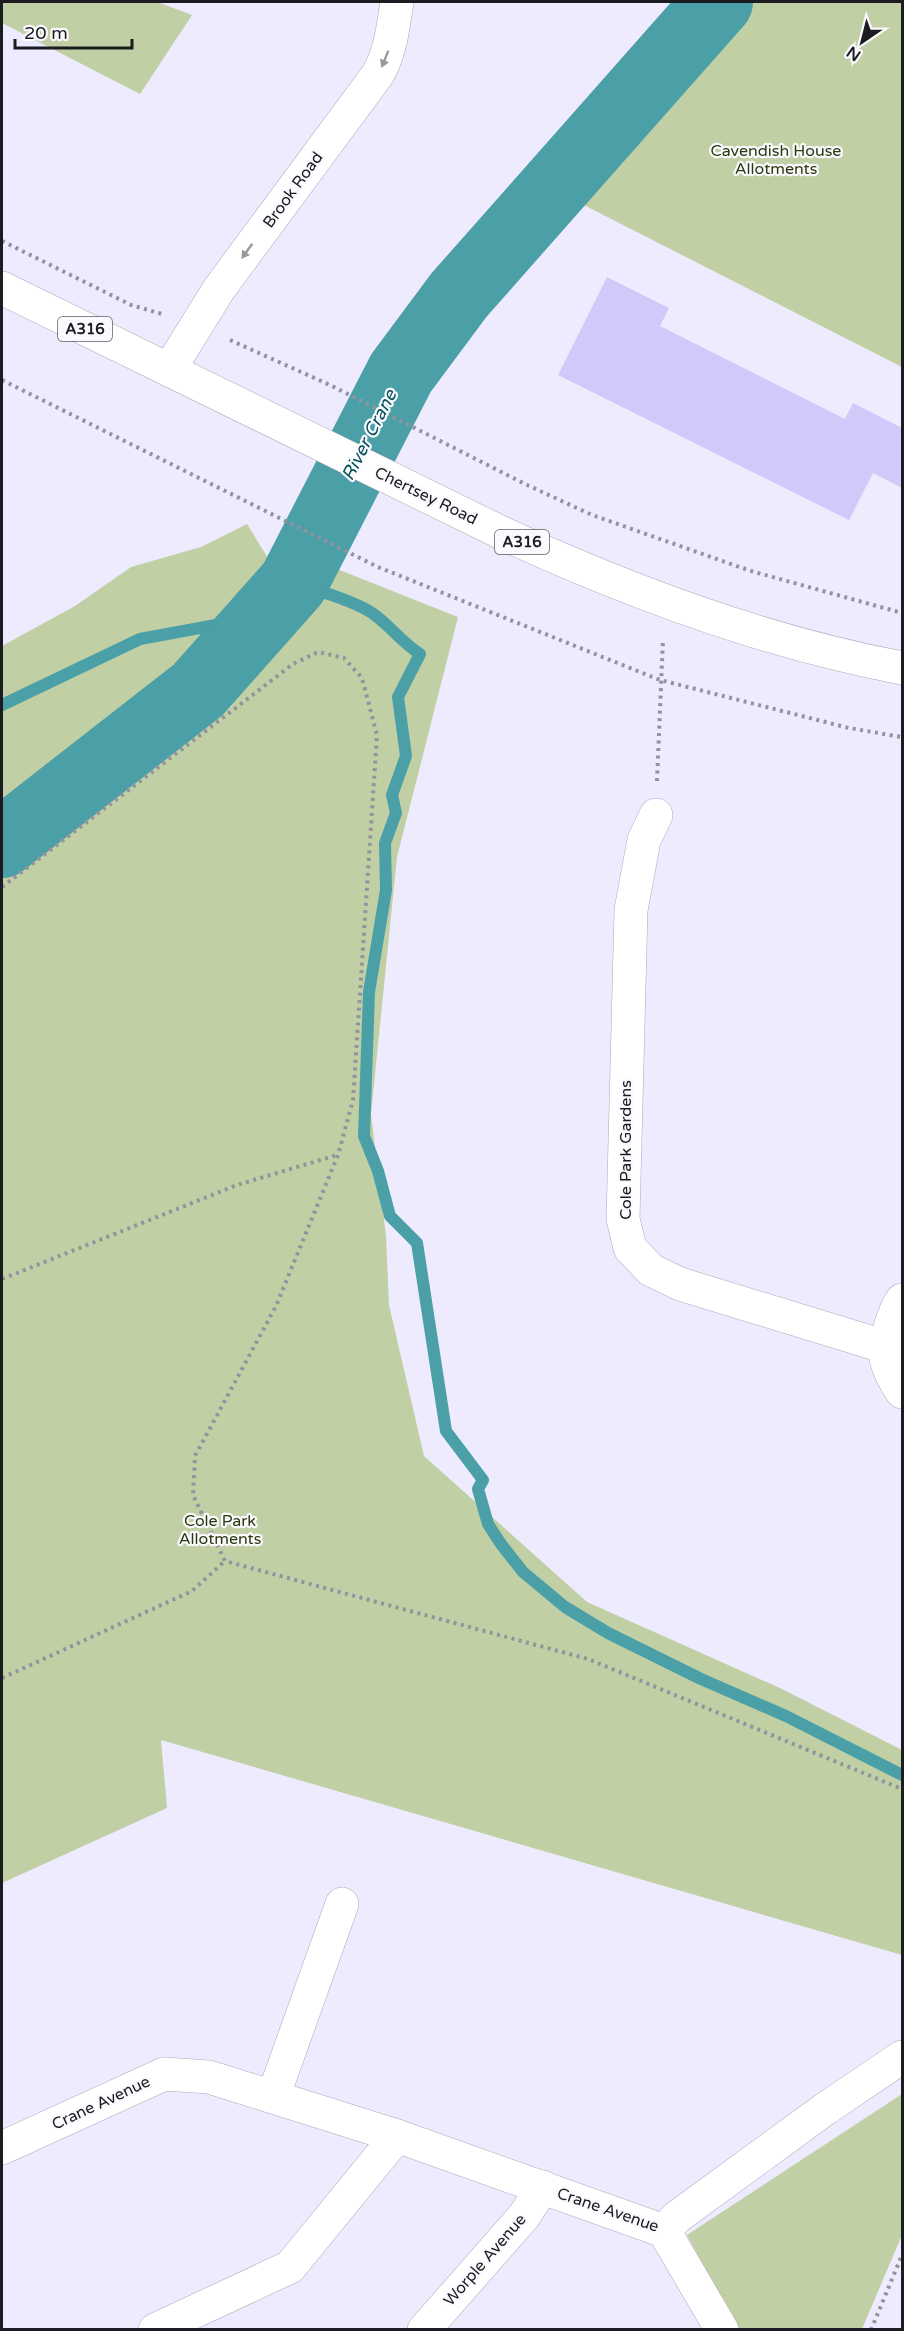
<svg xmlns="http://www.w3.org/2000/svg" width="904" height="2331" font-family="'Varela Round',sans-serif">
  <style>
    .green { fill: #c0d0a4 }
    .lines { fill: none; stroke-linecap: round; stroke-linejoin: round }
    .stream { stroke: #4b9fa7; stroke-width: 12 }
    .river { stroke: #4b9fa7; stroke-width: 70 }
    .building { fill: #d0c9f9 }
    .minor-casing { stroke: #aba9ba; stroke-width: 34 }
    .highway-casing { stroke: #aba9ba; stroke-width: 34 }
    .path { stroke: #93929f; stroke-width: 4; stroke-dasharray: 3 4.5; stroke-linecap: butt }
    .minor { stroke: #fff; stroke-width: 33 }
    .highway { stroke: #fff; stroke-width: 33 }
    .oneway { fill: #99989b }
    .labels { text-anchor: middle; dominant-baseline: central; stroke-width: 4.5; stroke-linejoin: round; paint-order: stroke }
    .shield { fill: #fafafe; stroke: #5f5e63; stroke-width: 1.5 }
    .shield-label { font-size: 15px; font-weight: bold; fill: #1c1b21 }
    .park-label { font-size: 16px; fill: #2c380d; stroke: #fafafe }
    .street-label { font-size: 16px; fill: #1c1b21; stroke: #fafafe }
    .water-label { font-size: 18px; font-style: italic; fill: #015157; stroke: #fafafe }
  </style>
  <rect width="100%" height="100%" fill="#edebfd"/>
  <g class="green">
    <path d="M2,2H157L192,15L140,94L2,23Z"/>
    <path d="M679,2H902V367L572,199L710,43L698,44L680,17Z"/>
    <path d="M247,524L298,607L332,567L458,617L397,857L371,1114L386,1236L389,1305L424,1456L587,1602L782,1689L902,1750V1955L161,1740L167,1808L2,1883V872L212,702L2,827V646L75,606L131,567L201,547Z"/>
    <path d="M902,2094V2235L862,2329H738L687,2235Z"/>
  </g>
  <g class="lines">
    <g class="stream">
      <path d="M293,583C318,591 346,598 369,611C385,620 401,642 420,654L398,697L406,756L392,795L396,813L385,843L386,890L369,992L364,1136L378,1171L390,1216L417,1243L446,1431L483,1480L478,1489L488,1524L501,1544L523,1572L565,1607L608,1633L701,1679L786,1716L902,1775"/>
      <path d="M2,705L140,639L216,625L250,631"/>
    </g>
    <path class="river" d="M2,843L198,690L293,583L401,373L459,295L718,2"/>
  </g>
  <path class="building" d="M607,277L669,308L660,326L845,419L853,403L902,428V488L873,473L849,520L558,375Z"/>
  <g class="lines">
    <g class="minor-casing">
      <g id="minor">
        <path d="M169,370L219,289L378,74C391,51 393,27 397,2"/>
        <path d="M656,815L644,840L631,910L623,1219L630,1248L651,1270L680,1284L886,1347"/>
        <path d="M902,1300C894,1311 883,1345 886,1358C888,1370 896,1383 902,1392"/>
        <path d="M273,2097L397,2136L664,2231"/>
        <path d="M2,2148L164,2074L209,2077L273,2097L342,1904"/>
        <path d="M664,2231L677,2217L825,2109L902,2057"/>
        <path d="M664,2231L722,2330"/>
        <path d="M155,2330L290,2267L397,2136"/>
        <path d="M424,2330L524,2216L543,2187"/>
      </g>
    </g>
    <g class="highway-casing">
      <path id="highway" d="M2,288L502,533C630,592 764,642 902,668"/>
    </g>
    <g class="path">
      <path d="M2,241L131,305L162,314"/>
      <path d="M230,340L330,385L525,484L592,515L751,571L902,613"/>
      <path d="M2,380L378,567L660,680L849,728L902,737"/>
      <path d="M657,781L663,639"/>
      <path d="M2,887L293,664L318,652L344,658L362,678L377,735L353,1100L338,1155L276,1306L195,1456L193,1495L225,1561L588,1659L902,1789"/>
      <path d="M2,1279L237,1185L337,1155"/>
      <path d="M2,1678L192,1591L225,1561"/>
      <path d="M871,2330L902,2255"/>
    </g>
    <use href="#minor" class="minor"/>
    <use href="#highway" class="highway"/>
  </g>
  <defs><path id="oneway-solid" d="M-6-.8H1V-3.2L6.5 0L1 3.2V.8H-6Z" transform="scale(1.5)"/></defs>
  <g class="oneway">
    <use href="#oneway-solid" transform="translate(385 59) rotate(112)"/>
    <use href="#oneway-solid" transform="translate(247 251) rotate(126)"/>
  </g>
  <g class="labels">
    <g class="shield">
      <rect x="58" y="317" width="54" height="24" rx="4.5"/>
      <rect x="495" y="530" width="54" height="24" rx="4.5"/>
    </g>
    <g class="shield-label">
      <text x="85" y="329">A316</text>
      <text x="522" y="542">A316</text>
    </g>
    <g class="park-label">
      <text x="776" y="151">Cavendish House<tspan x="776" dy="18">Allotments</tspan></text>
      <text x="220" y="1521">Cole Park<tspan x="220" dy="18">Allotments</tspan></text>
    </g>
    <g class="street-label">
      <text transform="translate(293 190) rotate(-54)">Brook Road</text>
      <text transform="translate(426 496) rotate(26)">Chertsey Road</text>
      <text transform="translate(626 1150) rotate(-90)">Cole Park Gardens</text>
      <text transform="translate(101 2103) rotate(-25)">Crane Avenue</text>
      <text transform="translate(608 2210) rotate(19)">Crane Avenue</text>
      <text transform="translate(485 2260) rotate(-49)">Worple Avenue</text>
    </g>
    <g class="water-label">
      <text transform="translate(369 435) rotate(-63)">River Crane</text>
    </g>
  </g>
  <rect width="904" height="2331" fill="none" stroke="#1c1b21" stroke-width="6"/>
  <g transform="translate(862 42) rotate(215)" stroke="#fafafe" stroke-width="4.5" paint-order="stroke">
  <path d="M0-4.5L10 22L0 15L-10 22Z" fill="#1c1b21"/>
  <text y="-9" font-size="16" font-weight="bold" text-anchor="middle" fill="#1c1b21">N</text>
  </g>
  <path d="M15 39v9h117v-9" fill="none" stroke="#1c1b21" stroke-width="3"/>
  <text x="24" y="39" font-size="18" fill="#1c1b21" stroke="#fafafe" stroke-width="4.5" paint-order="stroke">20 m</text>
</svg>
